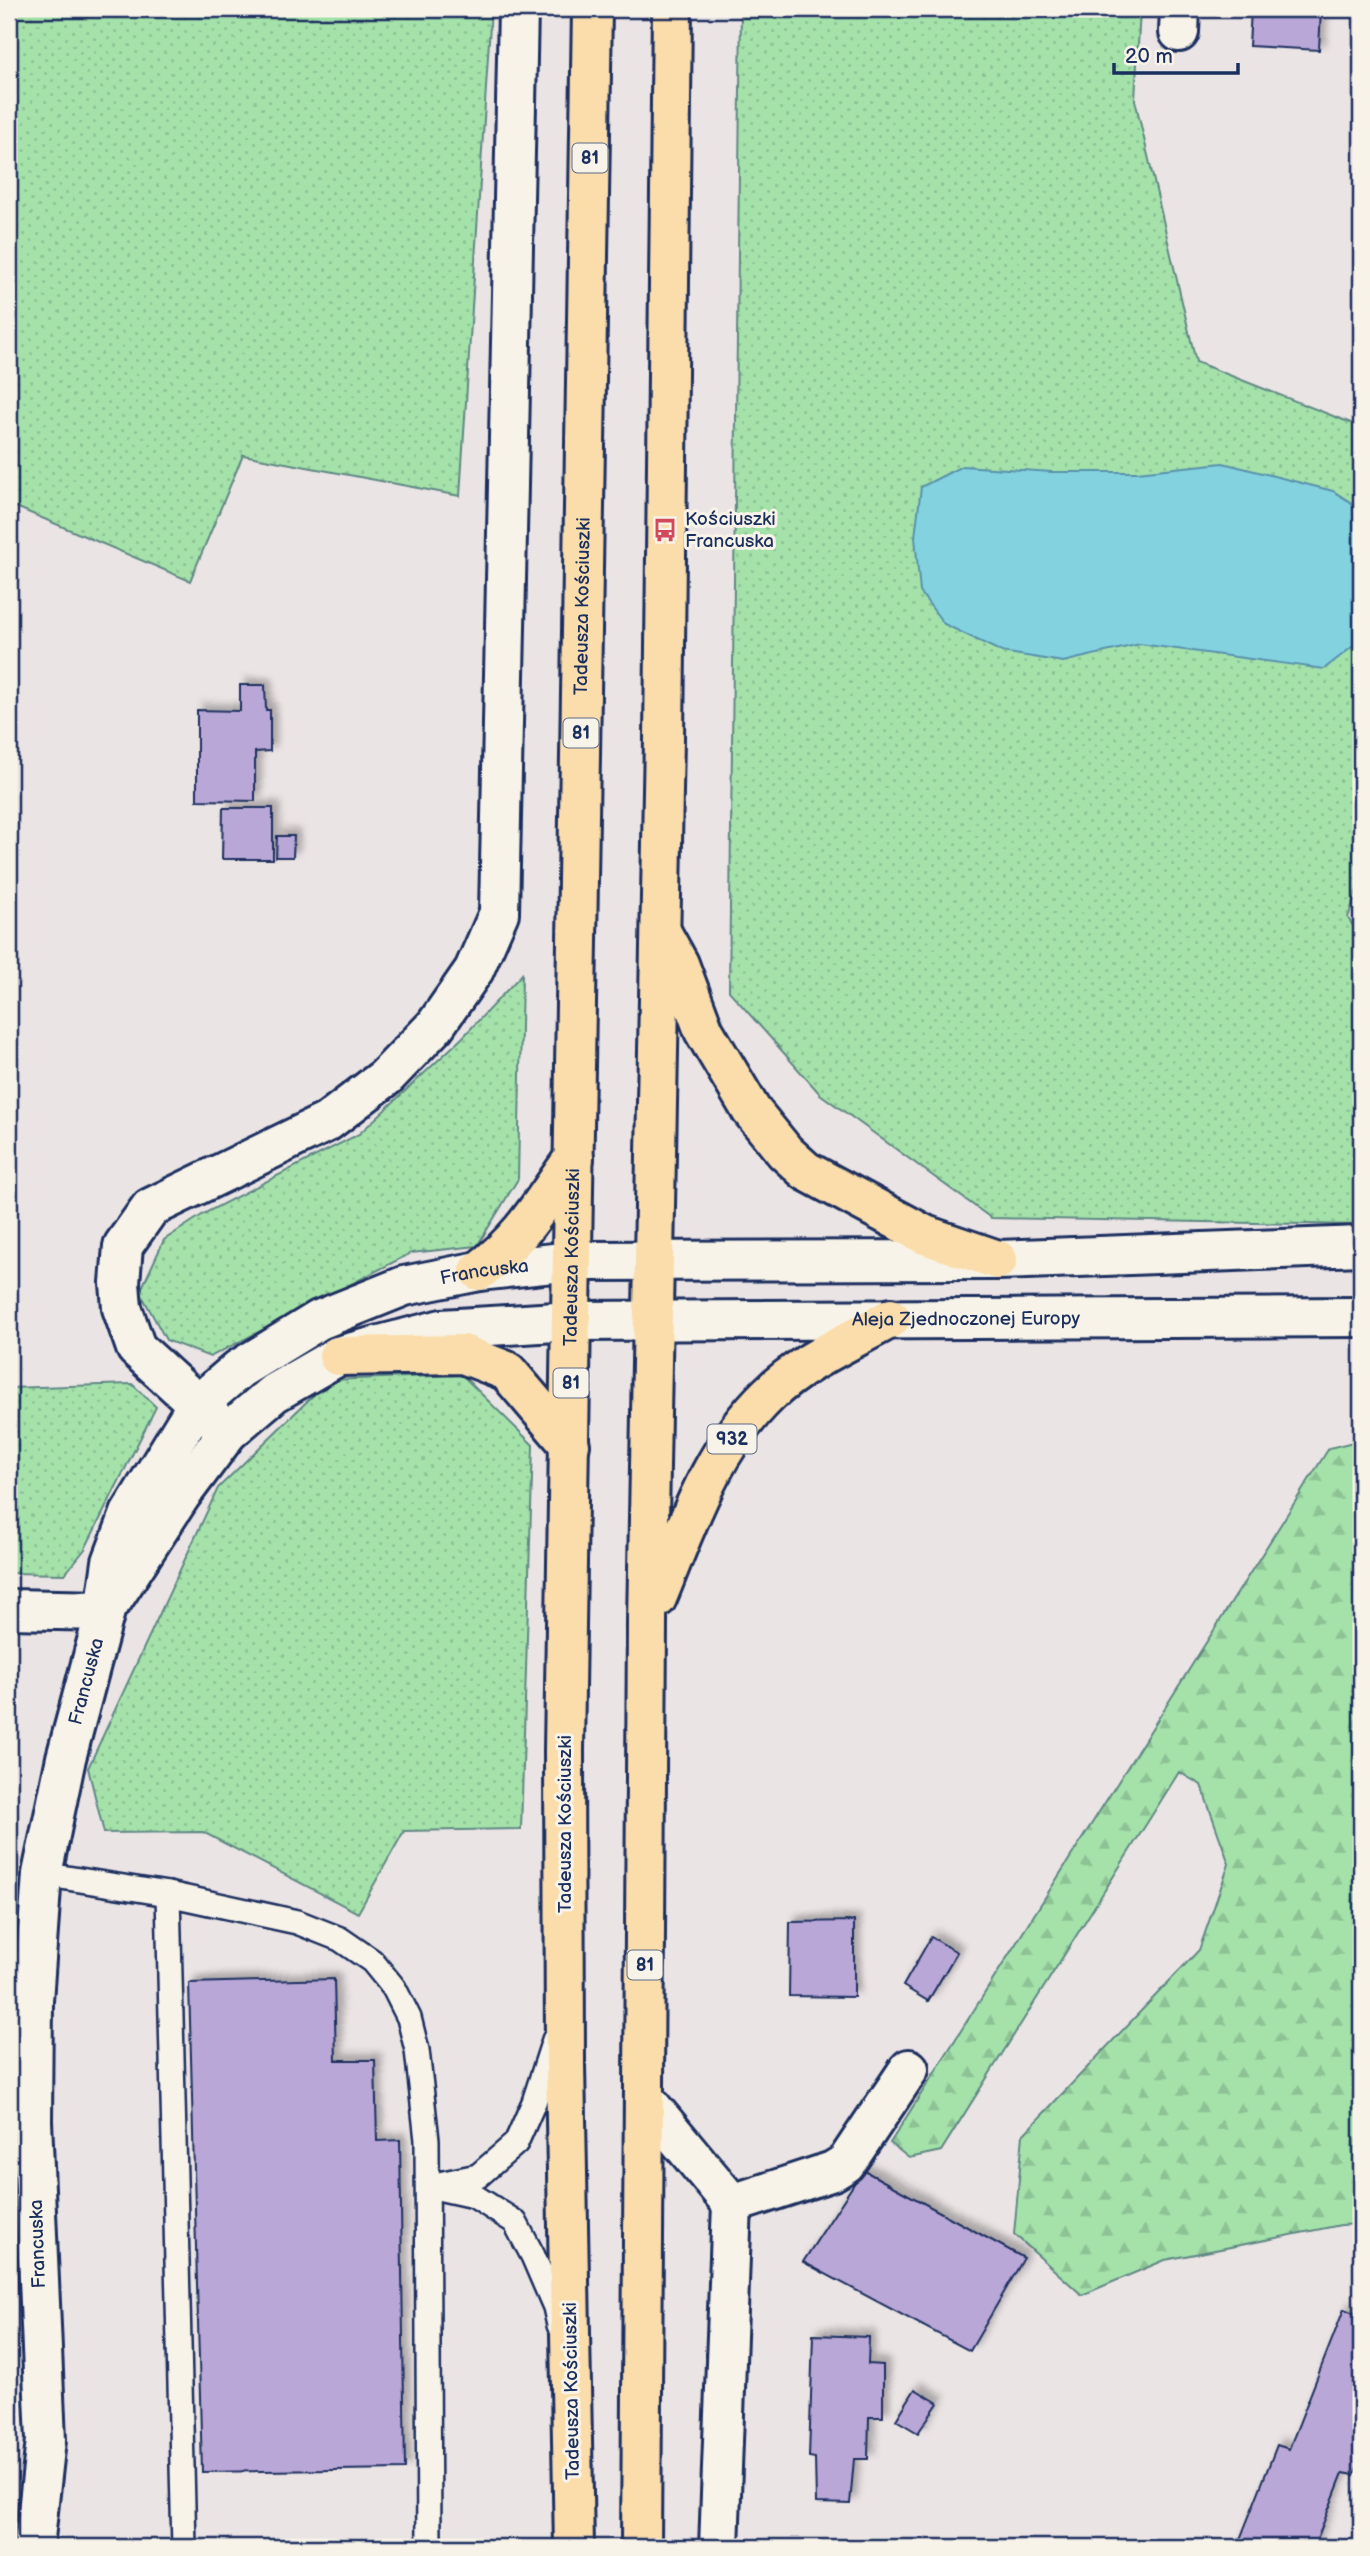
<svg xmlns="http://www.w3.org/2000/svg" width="1370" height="2556" font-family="'Balsamiq Sans',sans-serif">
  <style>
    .grass { fill: url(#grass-dots); stroke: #608884; stroke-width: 2 }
    .forest { fill: url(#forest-firs); stroke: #608884; stroke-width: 2 }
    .water { fill: #83d2e0; stroke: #5991ac; stroke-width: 2 }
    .building { fill: #b9a7d7; stroke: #1b2f5e; stroke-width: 2; filter: url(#shadow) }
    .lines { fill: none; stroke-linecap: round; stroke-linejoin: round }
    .lane-casing { stroke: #1b2f5e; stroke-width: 28 }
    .street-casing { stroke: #1b2f5e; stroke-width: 44 }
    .secondary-casing { stroke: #1b2f5e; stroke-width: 44 }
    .primary-casing { stroke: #1b2f5e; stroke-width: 44 }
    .lane { stroke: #f7f3e8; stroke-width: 23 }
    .street { stroke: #f7f3e8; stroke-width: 38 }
    .secondary { stroke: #f7f3e8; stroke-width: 38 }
    .primary { stroke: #faddab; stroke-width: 38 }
    .labels { text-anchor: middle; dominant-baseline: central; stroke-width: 6; stroke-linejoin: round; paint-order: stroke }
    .shield { fill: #f7f3e8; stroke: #5d6a87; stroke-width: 2 }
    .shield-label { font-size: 18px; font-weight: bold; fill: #1b2f5e }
    .poi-label { font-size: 19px; fill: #1b2f5e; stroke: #f7f3e8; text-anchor: start }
    .street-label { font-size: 19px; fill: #1b2f5e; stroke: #f7f3e8 }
  </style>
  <defs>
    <pattern id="grass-dots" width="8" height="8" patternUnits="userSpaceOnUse" patternTransform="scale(1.75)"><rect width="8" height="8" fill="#a4e2aa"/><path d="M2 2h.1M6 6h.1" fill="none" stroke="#8dc295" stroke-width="1.8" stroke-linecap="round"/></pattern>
    <pattern id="forest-firs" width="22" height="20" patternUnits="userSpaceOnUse" patternTransform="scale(1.75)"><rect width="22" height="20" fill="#a4e2aa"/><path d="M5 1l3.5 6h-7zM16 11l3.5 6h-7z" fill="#8dc295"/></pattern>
    <filter id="shadow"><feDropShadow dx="6" dy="-6" stdDeviation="3.5" flood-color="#0004"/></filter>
  </defs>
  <rect width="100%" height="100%" fill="#ebe4e5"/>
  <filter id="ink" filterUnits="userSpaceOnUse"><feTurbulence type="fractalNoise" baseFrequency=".0143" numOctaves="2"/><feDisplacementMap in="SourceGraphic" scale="14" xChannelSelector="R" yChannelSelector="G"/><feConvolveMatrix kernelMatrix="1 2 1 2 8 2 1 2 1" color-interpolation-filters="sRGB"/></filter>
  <g filter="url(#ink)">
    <g class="grass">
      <path d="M9,9H491L460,496L243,455L190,581L9,504Z"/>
      <path d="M741,9H1140L1135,100L1196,362L1361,427V877L1348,918L1361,938V1225L991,1218L820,1094L729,991Z"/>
      <path d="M522,974L518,1179L477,1246L411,1253L210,1357L166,1340L140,1292L164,1240L205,1213L359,1134L462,1038Z"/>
      <path d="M462,1375L533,1445L521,1829L404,1831L358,1913L203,1832L104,1833L88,1768L218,1488L329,1380Z"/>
      <path d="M132,1384L156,1407L85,1549L65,1574L9,1573V1388Z"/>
    </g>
    <path class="forest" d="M1361,1440V2224L1341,2225L1165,2260L1082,2295L1014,2234L1023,2135L1199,1950L1229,1864L1201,1785L1179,1772L941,2151L909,2158L890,2143L1329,1448Z"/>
    <path class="water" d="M1223,463L1333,491L1361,509V640L1324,669L1140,644L1063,662L1002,652L944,624L920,592L915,537L921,487L962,466L1052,472H1137Z"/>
    <g class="building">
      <path d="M1251,9H1321L1319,50L1249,46Z"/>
      <path d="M240,685H265L266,710H270V751L255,752V801L197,800V710L240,711Z"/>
      <path d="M223,808H273V859H222Z"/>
      <path d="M277,836H294L293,857H276Z"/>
      <path d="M854,1921V1997L789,1996L790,1922Z"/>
      <path d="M931,1937L957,1952L928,2001L903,1986Z"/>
      <path d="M334,1979L336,2060H375L377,2141L400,2140L405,2469L202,2472L189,1983Z"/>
      <path d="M863,2170L1024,2258L970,2351L803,2262Z"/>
      <path d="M1344,2309L1361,2316V2456L1354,2475L1343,2473L1314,2547H1237L1277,2445L1289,2449Z"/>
      <path d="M813,2335L869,2337L868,2364L883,2365V2417H869L868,2459H854L850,2504L816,2503L815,2458L809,2457Z"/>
      <path d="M915,2389L938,2403L918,2433L896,2420Z"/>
    </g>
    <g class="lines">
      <g class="lane-casing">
        <g id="lane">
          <path d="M42,1874L168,1894L297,1922L340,1939L372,1961L394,1988L409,2018L417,2050L427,2140L429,2547"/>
          <path d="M168,1894L184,2547"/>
          <path d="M439,2184L478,2176L516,2143L534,2102L554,2040"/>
          <path d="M429,2186L474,2196L515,2222L533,2256L555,2307L559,2325"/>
        </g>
      </g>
      <g class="street-casing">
        <g id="street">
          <path d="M1179,32L1180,9"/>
          <path d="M228,1432L136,1348L122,1308L120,1283L123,1246L150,1208L327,1122L386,1077L435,1026L474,970L499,913L518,9"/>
          <path d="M114,1598L181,1495L228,1432L274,1393L338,1356L442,1329L572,1321"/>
          <path d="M9,1609L105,1611"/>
          <path d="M644,2098L732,2204L719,2547"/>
          <path d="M732,2204L833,2171L846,2163L909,2069"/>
          <path id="s1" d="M34,2547L46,2440L32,2121L33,2001L42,1874L66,1758L105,1611L112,1562L130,1514L196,1406L239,1369L319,1320L404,1286L479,1271L572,1261"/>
        </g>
      </g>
      <g class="secondary-casing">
        <g id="secondary">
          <path d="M572,1261L998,1260L1361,1246"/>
          <path id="s2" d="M572,1321L1361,1317"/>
        </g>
      </g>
      <g class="primary-casing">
        <g id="primary">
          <path d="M663,935L679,964L704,1031L751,1110L785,1152L806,1171L925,1235L998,1260"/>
          <path d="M479,1271C524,1237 542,1202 574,1158"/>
          <path d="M338,1356L463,1354L507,1371L570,1445"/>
          <path d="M657,1598C687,1525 711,1450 769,1394C803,1361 851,1341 891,1318"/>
          <path id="s3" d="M574,2547L565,2065L564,1750L592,9"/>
          <path d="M641,2547L647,1622L664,739L672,9"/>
        </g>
      </g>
      <use href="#lane" class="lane"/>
      <use href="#street" class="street"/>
      <use href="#secondary" class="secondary"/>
      <use href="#primary" class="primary"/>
    </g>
  </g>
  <defs>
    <g id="bus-bare" transform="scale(1.89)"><path d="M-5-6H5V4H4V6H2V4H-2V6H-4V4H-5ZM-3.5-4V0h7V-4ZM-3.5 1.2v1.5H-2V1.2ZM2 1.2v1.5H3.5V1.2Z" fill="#d1495b" stroke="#f7f3e8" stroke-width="2.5" paint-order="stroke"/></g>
  </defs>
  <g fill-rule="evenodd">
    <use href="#bus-bare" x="665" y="530"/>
  </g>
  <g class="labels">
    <g class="shield">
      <rect x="572.5" y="143.5" width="35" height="29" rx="5"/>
      <rect x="563.5" y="718.5" width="35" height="29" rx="5"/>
      <rect x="553.5" y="1368.5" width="35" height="29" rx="5"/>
      <rect x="707.5" y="1424.5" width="49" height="29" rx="5"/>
      <rect x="627.5" y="1950.5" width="35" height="29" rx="5"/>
    </g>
    <g class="shield-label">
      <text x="590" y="158">81</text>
      <text x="581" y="733">81</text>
      <text x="571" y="1383">81</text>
      <text x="732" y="1439">932</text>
      <text x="645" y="1965">81</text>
    </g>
    <g class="poi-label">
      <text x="685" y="519">Kościuszki<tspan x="685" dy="22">Francuska</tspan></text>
    </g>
    <g class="street-label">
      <text stroke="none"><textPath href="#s3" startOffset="1941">Tadeusza Kościuszki</textPath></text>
      <text stroke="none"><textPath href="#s3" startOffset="1290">Tadeusza Kościuszki</textPath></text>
      <text stroke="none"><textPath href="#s1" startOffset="1496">Francuska</textPath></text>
      <text stroke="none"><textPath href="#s2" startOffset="394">Aleja Zjednoczonej Europy</textPath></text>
      <text stroke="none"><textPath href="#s1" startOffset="872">Francuska</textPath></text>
      <text transform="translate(565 1824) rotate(-90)">Tadeusza Kościuszki</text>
      <text transform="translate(38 2244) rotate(-92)">Francuska</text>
      <text transform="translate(572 2391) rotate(-91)">Tadeusza Kościuszki</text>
    </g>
  </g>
  <rect width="1370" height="2556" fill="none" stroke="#f7f3e8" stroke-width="35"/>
  <rect x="18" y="18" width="1335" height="2521" fill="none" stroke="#1b2f5e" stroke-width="2.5" filter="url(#ink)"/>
  <path d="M1114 63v10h124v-10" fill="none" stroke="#1b2f5e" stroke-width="3.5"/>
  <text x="1125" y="63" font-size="21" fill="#1b2f5e" stroke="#f7f3e8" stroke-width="5" paint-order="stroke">20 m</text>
</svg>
